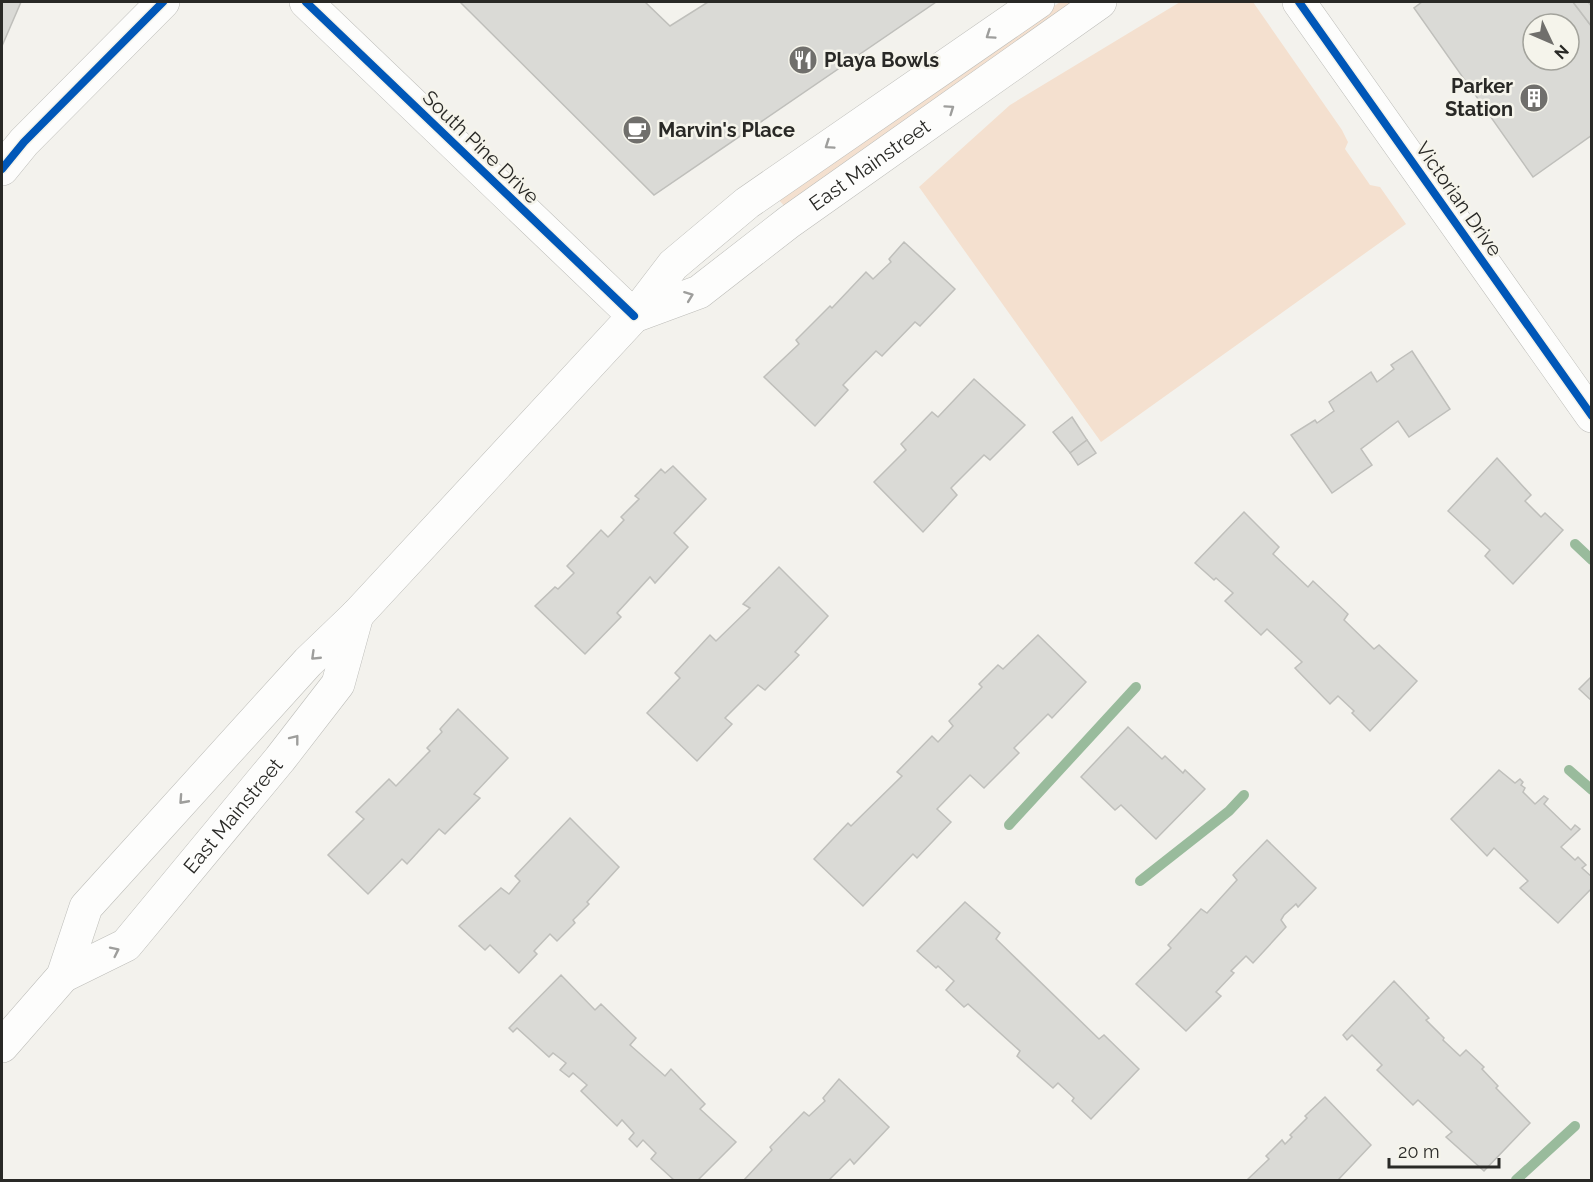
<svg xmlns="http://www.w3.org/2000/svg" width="1593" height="1182" font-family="Raleway,sans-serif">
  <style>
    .green { fill: #f4e0cf }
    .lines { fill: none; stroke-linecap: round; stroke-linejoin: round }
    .stream { stroke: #99bb9c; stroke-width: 10 }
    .building { fill: #dadad6; stroke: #bfbfbb; stroke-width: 1.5; fill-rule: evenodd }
    .minor-casing { stroke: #bcbcb8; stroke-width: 34 }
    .major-casing { stroke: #bcbcb8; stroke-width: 34 }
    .minor { stroke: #fdfdfc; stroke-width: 33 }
    .major { stroke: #fdfdfc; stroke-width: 33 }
    .cycleway-casing { stroke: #f5f4eb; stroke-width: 11 }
    .cycleway { stroke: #0057b8; stroke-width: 8 }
    .oneway { stroke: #9e9e9c }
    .labels { text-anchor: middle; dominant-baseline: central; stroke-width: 5; stroke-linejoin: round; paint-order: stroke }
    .poi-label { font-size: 20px; font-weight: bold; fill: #292926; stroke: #f5f4eb; text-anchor: start }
    .street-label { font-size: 20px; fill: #292926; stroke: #f5f4eb }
  </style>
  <rect width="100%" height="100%" fill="#f3f2ed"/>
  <g class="green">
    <path d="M1060,2H1080L787,209L778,199Z"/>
    <path d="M1180,2H1253L1342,130L1348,142L1345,149L1370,185L1380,187L1406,224L1101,442L919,187L1010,105Z"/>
  </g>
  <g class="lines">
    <g class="stream">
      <path d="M1575,544L1592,560"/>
      <path d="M1569,770L1592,790"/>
      <path d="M1009,825L1136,687"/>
      <path d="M1140,881L1229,811L1244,795"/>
      <path d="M1516,1180L1575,1126"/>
    </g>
  </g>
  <g class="building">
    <path d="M2,2H21L2,46Z"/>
    <path d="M460,2H645L670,26L708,2H936L654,195Z"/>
    <path d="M1422,2H1573L1592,27V135L1533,177L1414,8ZM1533,24H1569V60H1533Z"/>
    <path d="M1573,2H1588L1592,7V27Z"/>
    <path d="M904,242L955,289L920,326L915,322L882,356L876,351L843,385L848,390L815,426L764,377L799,344L796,340L830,306L832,308L866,272L873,279L891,262L889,259Z"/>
    <path d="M1412,351L1450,409L1409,437L1398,421L1361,449L1372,465L1332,493L1291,435L1315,420L1317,423L1334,411L1329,402L1371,372L1377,382L1394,369L1391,365Z"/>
    <path d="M974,379L1025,425L990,460L984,455L951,488L957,495L923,532L874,482L906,450L901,444L932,412L938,417Z"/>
    <path d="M1072,417L1087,440L1070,453L1053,432Z"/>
    <path d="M1087,440L1096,453L1078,465L1070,453Z"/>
    <path d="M1497,458L1531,495L1525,501L1541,517L1545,513L1563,530L1513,584L1485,556L1490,550L1448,511Z"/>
    <path d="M673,466L706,499L674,533L688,547L655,583L650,577L617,613L621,617L585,654L535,606L555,587L558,589L574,573L567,566L601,530L608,537L611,534L624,520L621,517L639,499L635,496L639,492L661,469L665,473Z"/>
    <path d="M1244,512L1279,547L1273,554L1308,587L1313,581L1348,614L1344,620L1374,649L1379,645L1417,681L1370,731L1352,713L1354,711L1338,696L1330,704L1295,668L1302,662L1267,629L1261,635L1225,601L1233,593L1216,578L1214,580L1195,563Z"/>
    <path d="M779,567L828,616L795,652L799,655L765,690L758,685L725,718L732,724L697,761L647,713L680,678L675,673L710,635L716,641L750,608L743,604Z"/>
    <path d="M1038,635L1086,682L1052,718L1048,714L1014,748L1019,753L984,788L970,775L937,809L951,822L917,858L913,854L863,906L814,859L848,823L851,826L902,776L897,772L932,736L938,742L953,726L949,721L982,687L979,684L998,665L1003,669Z"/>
    <path d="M1592,676V701L1579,689Z"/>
    <path d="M458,709L508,758L474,794L480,798L445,834L439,829L407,864L402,859L368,894L328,855L364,819L356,812L389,779L396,786L426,755L430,751L427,748L442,732L440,729Z"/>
    <path d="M1128,727L1162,759L1165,756L1183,773L1185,770L1205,789L1156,839L1121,805L1115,810L1081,777Z"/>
    <path d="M1499,770L1515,783L1520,779L1523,782L1521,785L1525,788L1523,792L1535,804L1544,796L1548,799L1544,804L1571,830L1575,825L1580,829L1561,847L1575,860L1578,857L1586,865L1582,868L1592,877V888L1558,923L1520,888L1528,881L1494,848L1487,856L1451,819Z"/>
    <path d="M570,818L619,867L587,902L589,904L573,920L575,923L557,941L550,934L534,951L537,954L519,973L490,945L485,950L459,926L501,888L509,894L520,881L515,876Z"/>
    <path d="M1267,840L1316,888L1298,907L1296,904L1284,915L1281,920L1286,927L1253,963L1246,956L1231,971L1234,973L1216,992L1221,996L1186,1031L1136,984L1171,948L1168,945L1201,909L1207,913L1237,880L1233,875Z"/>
    <path d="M965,902L1000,933L996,939L1099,1039L1104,1035L1139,1069L1091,1119L1072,1101L1074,1098L1058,1083L1053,1088L1017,1056L1020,1051L968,1004L964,1007L946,990L954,981L938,966L936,968L917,951Z"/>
    <path d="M561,975L595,1010L601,1004L636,1038L630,1045L665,1076L671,1069L705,1104L700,1109L736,1142L698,1180H674L651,1159L656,1153L643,1140L637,1147L629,1139L634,1133L622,1120L617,1126L581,1091L587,1085L573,1073L569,1077L560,1070L566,1063L553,1053L549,1057L517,1028L513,1032L509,1028Z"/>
    <path d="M1394,981L1429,1018L1426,1020L1444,1038L1443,1040L1460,1056L1466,1050L1484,1067L1482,1069L1498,1086L1496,1088L1530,1123L1484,1171L1446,1137L1452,1132L1418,1100L1413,1105L1377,1070L1382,1065L1352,1035L1347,1040L1343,1035Z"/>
    <path d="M839,1079L889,1127L854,1164L850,1159L829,1180H744L772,1150L770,1147L804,1112L809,1116L825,1101L823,1098Z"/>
    <path d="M1325,1097L1371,1145L1338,1180H1247L1269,1159L1266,1156L1282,1140L1285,1144L1292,1137L1290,1135L1307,1118L1305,1116Z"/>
  </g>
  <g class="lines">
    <g class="minor-casing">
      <g id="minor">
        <path d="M1299,2L1592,416"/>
        <path d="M2,169L24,142L163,2"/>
      </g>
    </g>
    <g class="major-casing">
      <g id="major">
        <path d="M306,2L634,316"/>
        <path id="s1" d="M634,316L699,292L789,222L1100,2"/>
        <path id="s2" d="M63,976L126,945L280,759L338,684L357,615"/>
        <path d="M2,1046L63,976L86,907L308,662L357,615L634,316L673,265L747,203L1038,2"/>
      </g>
    </g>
    <use href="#minor" class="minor"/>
    <use href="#major" class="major"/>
    <g class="cycleway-casing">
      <g id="cycleway">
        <path d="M306,2L634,316"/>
        <path d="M1299,2L1592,416"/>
        <path d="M2,169L24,142L163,2"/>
      </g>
    </g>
    <use href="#cycleway" class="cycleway"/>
  </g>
  <defs><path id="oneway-chevron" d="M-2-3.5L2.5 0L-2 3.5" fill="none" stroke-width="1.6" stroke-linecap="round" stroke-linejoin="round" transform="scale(1.5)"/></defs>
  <g class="oneway">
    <use href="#oneway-chevron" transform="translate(990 35) rotate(146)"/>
    <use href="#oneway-chevron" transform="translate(950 109) rotate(-35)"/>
    <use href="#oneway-chevron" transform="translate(829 145) rotate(146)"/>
    <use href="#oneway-chevron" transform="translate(689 296) rotate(-21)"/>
    <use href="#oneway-chevron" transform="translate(315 656) rotate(136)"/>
    <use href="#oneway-chevron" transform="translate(295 739) rotate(-52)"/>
    <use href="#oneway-chevron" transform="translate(183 800) rotate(132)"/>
    <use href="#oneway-chevron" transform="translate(115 951) rotate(-26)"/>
  </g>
  <defs>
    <g id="restaurant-disc" transform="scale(1.5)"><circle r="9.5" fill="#706f6c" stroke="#f5f4eb"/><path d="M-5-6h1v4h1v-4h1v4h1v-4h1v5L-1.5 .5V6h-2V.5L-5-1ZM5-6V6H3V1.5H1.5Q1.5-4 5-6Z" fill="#fff"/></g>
    <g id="building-disc" transform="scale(1.5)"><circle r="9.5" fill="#706f6c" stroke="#f5f4eb"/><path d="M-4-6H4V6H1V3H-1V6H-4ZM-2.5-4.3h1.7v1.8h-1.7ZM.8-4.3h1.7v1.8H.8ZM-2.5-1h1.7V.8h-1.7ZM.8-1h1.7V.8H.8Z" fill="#fff"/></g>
    <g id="cafe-disc" transform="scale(1.5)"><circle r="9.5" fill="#706f6c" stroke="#f5f4eb"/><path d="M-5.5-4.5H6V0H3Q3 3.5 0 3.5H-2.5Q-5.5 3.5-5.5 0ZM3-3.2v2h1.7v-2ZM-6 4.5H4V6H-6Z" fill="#fff"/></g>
  </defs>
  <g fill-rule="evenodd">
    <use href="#restaurant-disc" x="803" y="60"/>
    <use href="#building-disc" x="1534" y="98"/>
    <use href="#cafe-disc" x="637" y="130"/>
  </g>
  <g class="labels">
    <g class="poi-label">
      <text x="824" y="60">Playa Bowls</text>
      <text x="1513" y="86" text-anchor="end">Parker<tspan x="1513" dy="23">Station</tspan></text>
      <text x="658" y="130">Marvin's Place</text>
    </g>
    <g class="street-label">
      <text transform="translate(481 147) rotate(44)">South Pine Drive</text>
      <text stroke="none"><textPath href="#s1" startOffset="282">East Mainstreet</textPath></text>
      <text transform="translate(1459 199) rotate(55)">Victorian Drive</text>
      <text stroke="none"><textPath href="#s2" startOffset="238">East Mainstreet</textPath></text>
    </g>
  </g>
  <rect width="1593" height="1182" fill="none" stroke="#292926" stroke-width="6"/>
  <g transform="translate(1551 42) rotate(134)"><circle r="28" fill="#f5f4eb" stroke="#a3a39c" stroke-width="1.5"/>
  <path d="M0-4.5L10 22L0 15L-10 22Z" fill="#706f6c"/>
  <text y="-9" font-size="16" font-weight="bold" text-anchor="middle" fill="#292926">N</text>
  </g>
  <path d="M1389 1158v9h110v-9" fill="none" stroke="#292926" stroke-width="3"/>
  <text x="1398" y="1158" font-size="18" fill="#292926" stroke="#f5f4eb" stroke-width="4.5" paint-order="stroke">20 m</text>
</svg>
